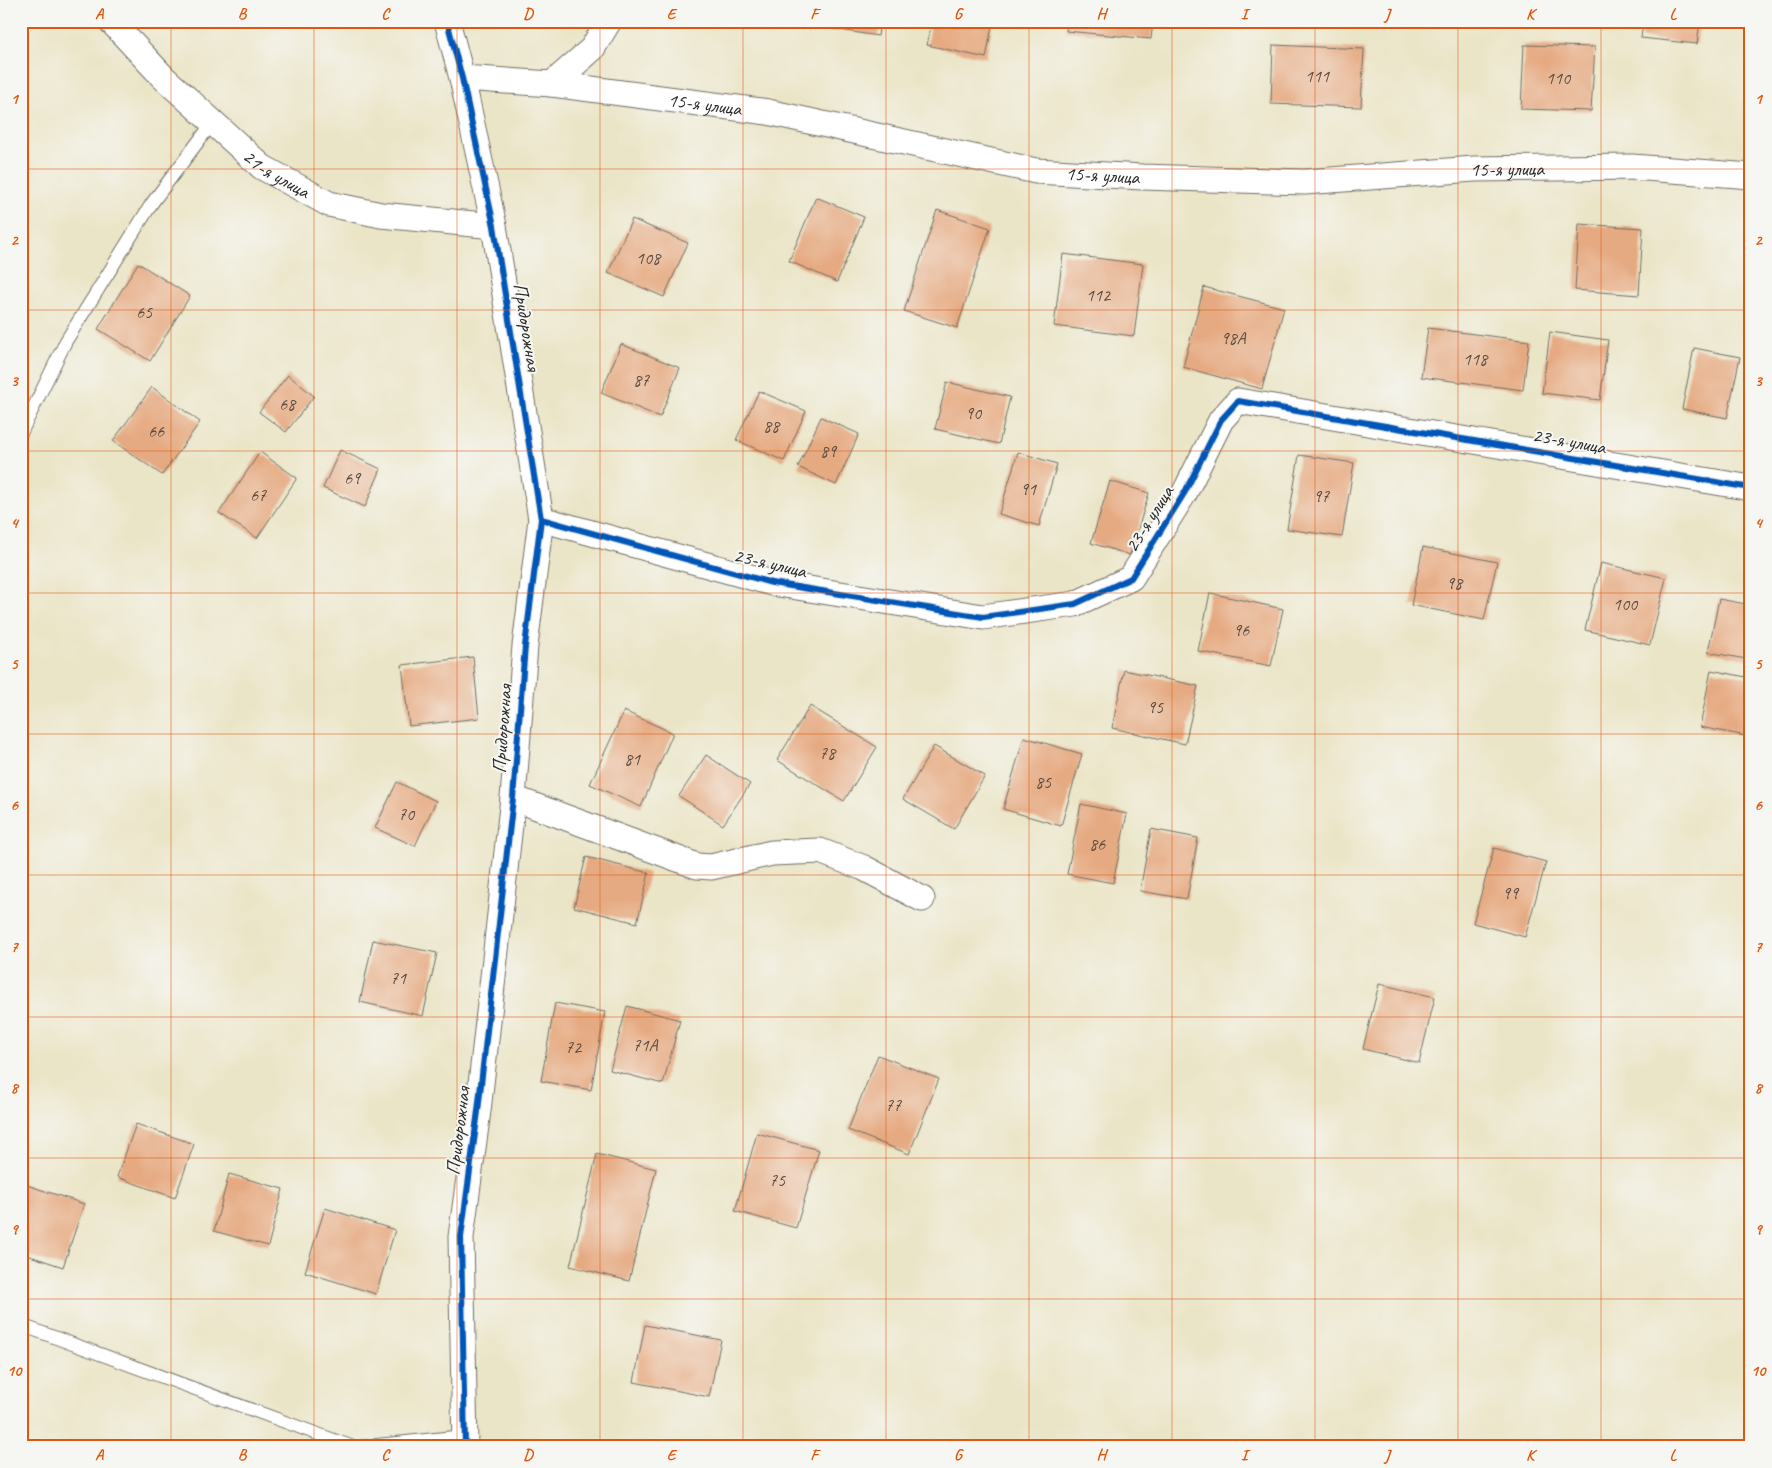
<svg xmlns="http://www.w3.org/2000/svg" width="1772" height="1468" font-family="Caveat,sans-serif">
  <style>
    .building { fill: #e6aa82 }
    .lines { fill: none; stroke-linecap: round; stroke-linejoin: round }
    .service-casing { stroke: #6e6c62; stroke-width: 14 }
    .minor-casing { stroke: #6e6c62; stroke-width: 27 }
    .service { stroke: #fff; stroke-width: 12 }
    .minor { stroke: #fff; stroke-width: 25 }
    .cycleway-casing { stroke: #f6f6f2; stroke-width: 9 }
    .cycleway { stroke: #0057b8; stroke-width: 6 }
    .grid { fill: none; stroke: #df570e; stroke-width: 1; stroke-opacity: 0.55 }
    .labels { text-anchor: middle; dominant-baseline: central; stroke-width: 4; stroke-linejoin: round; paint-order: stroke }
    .number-label { font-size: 18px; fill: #5a4b41 }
    .street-label { font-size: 20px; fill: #2b2b2b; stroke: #f6f6f2 }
    .neatline { fill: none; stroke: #df570e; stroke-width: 2 }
    .grid-label { font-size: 16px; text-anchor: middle; font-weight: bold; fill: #df570e }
  </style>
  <rect width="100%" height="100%" fill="#f6f6f2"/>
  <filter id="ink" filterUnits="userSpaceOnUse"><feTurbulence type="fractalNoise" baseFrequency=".02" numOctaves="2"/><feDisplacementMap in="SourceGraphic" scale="10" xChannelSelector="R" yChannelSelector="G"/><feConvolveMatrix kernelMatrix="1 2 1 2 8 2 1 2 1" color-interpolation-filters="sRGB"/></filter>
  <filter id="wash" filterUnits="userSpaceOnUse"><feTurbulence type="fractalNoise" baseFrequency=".0096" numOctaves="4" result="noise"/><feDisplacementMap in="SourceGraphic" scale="20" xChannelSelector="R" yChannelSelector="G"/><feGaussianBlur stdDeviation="1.12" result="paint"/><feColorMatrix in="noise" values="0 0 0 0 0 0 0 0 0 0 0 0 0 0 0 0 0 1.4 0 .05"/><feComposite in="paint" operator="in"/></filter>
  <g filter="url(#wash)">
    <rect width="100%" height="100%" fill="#ebe5c8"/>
    <g id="blocks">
      <g class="building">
        <path d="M822,21H880L878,36L821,27Z"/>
        <path d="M932,21H993L986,58L927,45Z"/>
        <path d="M1067,21H1153L1151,39L1066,31Z"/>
        <path d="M1643,21H1700L1697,44L1641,38Z"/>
        <path d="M1273,45L1364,49L1361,107L1271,104Z"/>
        <path d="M1524,45L1595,47L1591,111L1521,109Z"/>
        <path d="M816,197L864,217L837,282L789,261Z"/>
        <path d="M937,210L990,228L957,328L904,311Z"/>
        <path d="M632,219L688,243L664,297L608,273Z"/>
        <path d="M1579,224L1643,228L1639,295L1575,290Z"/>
        <path d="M1063,254L1143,264L1134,336L1054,326Z"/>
        <path d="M138,263L190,296L150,361L98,329Z"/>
        <path d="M1204,287L1284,308L1262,389L1183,367Z"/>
        <path d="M1428,328L1529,341L1523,390L1421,377Z"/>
        <path d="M1550,332L1608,340L1600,400L1542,393Z"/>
        <path d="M621,344L680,368L660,417L601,393Z"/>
        <path d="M1694,348L1740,357L1727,418L1682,409Z"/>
        <path d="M288,375L314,396L286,432L259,412Z"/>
        <path d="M947,382L1010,397L999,444L935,429Z"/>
        <path d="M152,387L200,422L162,475L113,441Z"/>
        <path d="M759,391L806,411L784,461L736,440Z"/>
        <path d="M821,417L859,434L836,485L798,467Z"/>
        <path d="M340,450L381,469L365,507L323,488Z"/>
        <path d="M260,452L297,478L257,538L219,513Z"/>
        <path d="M1018,452L1057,464L1039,526L999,514Z"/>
        <path d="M1299,455L1354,463L1342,537L1287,529Z"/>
        <path d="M1110,481L1149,493L1130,555L1091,543Z"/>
        <path d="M1423,547L1497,562L1484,620L1411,605Z"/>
        <path d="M1601,563L1666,578L1650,645L1585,630Z"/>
        <path d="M1210,593L1283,609L1271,666L1198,651Z"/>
        <path d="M1719,599L1751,605V660L1708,652Z"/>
        <path d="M473,657L479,718L409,726L402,665Z"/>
        <path d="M1124,670L1198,686L1185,744L1112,728Z"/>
        <path d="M1711,670L1751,678V737L1700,727Z"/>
        <path d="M810,706L877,747L844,801L777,760Z"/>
        <path d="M624,711L673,733L641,807L590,784Z"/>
        <path d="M1024,737L1082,754L1061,826L1003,809Z"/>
        <path d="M934,746L985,776L954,829L903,799Z"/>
        <path d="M706,755L750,784L723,825L679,796Z"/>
        <path d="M397,782L436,801L415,846L375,828Z"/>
        <path d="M1081,804L1127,814L1113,883L1067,874Z"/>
        <path d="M1151,829L1198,838L1187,899L1140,891Z"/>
        <path d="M1494,848L1546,862L1525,937L1473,923Z"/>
        <path d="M586,857L649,873L637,923L574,907Z"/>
        <path d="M373,940L437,953L423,1016L360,1002Z"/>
        <path d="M1379,984L1435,997L1419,1063L1363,1049Z"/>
        <path d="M555,1003L605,1012L591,1090L541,1081Z"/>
        <path d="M627,1006L680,1020L663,1084L610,1070Z"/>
        <path d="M878,1055L939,1079L909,1154L848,1130Z"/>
        <path d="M136,1124L194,1144L175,1198L117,1177Z"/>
        <path d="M757,1133L819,1150L796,1228L735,1211Z"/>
        <path d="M597,1154L656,1169L629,1281L570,1266Z"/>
        <path d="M229,1174L283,1189L268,1246L214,1231Z"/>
        <path d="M21,1183L84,1204L63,1267L21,1253Z"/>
        <path d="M325,1208L395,1230L376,1294L305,1272Z"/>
        <path d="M645,1325L721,1340L709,1397L634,1382Z"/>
      </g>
    </g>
  </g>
  <g filter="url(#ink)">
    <use href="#blocks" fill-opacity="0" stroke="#6e6c62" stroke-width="1"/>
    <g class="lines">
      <g class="service-casing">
        <g id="service">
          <path d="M21,433L66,341L152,203L213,122"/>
          <path d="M21,1325L353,1447"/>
          <path d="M358,1447L464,1436"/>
        </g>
      </g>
      <g class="minor-casing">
        <g id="minor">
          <path id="s1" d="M111,21L163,77L262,167L329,204L381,215L494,226"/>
          <path d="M447,21L462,78L494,226L541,519L525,646L513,798L478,1111L461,1237L465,1447"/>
          <path id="s2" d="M462,78L552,84L768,112L1036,171L1142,177L1305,182L1474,169L1632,167L1751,176"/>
          <path d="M552,84L592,49L609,21"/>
          <path d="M541,519L772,583L983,617L1075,604L1131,578L1185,492L1221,420L1238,401L1751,488"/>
          <path d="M513,798L697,866L711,867L772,853L820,851L864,868L922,899"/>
        </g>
      </g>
      <use href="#service" class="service"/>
      <use href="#minor" class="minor"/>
      <g class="cycleway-casing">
        <g id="cycleway">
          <path d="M447,21L462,78L494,226L541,519L525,646L513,798L478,1111L461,1237L465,1447"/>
          <path d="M541,519L772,583L983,617L1075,604L1131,578L1185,492L1221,420L1238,401L1751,488"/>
        </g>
      </g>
      <use href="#cycleway" class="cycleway"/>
    </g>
  </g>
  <path class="grid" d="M171,21V1447M314,21V1447M457,21V1447M600,21V1447M743,21V1447M886,21V1447M1029,21V1447M1172,21V1447M1315,21V1447M1458,21V1447M1601,21V1447M21,169H1751M21,310H1751M21,451H1751M21,593H1751M21,734H1751M21,875H1751M21,1017H1751M21,1158H1751M21,1299H1751"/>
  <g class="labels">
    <g class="number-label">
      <text x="1317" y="76">111</text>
      <text x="1558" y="78">110</text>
      <text x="648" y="258">108</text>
      <text x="1098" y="295">112</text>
      <text x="144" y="312">65</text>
      <text x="1233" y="338">98А</text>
      <text x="1475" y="359">118</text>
      <text x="641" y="380">87</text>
      <text x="287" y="404">68</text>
      <text x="973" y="413">90</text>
      <text x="771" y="426">88</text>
      <text x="156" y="431">66</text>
      <text x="828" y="451">89</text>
      <text x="352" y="478">69</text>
      <text x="1028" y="489">91</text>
      <text x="258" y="495">67</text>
      <text x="1321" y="496">97</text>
      <text x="1454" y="583">98</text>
      <text x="1625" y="604">100</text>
      <text x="1241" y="630">96</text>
      <text x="1155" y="707">95</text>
      <text x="827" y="753">78</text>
      <text x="632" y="759">81</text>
      <text x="1043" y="782">85</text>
      <text x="406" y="814">70</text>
      <text x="1097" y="844">86</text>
      <text x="1510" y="893">99</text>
      <text x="398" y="978">71</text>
      <text x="645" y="1045">71А</text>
      <text x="573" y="1047">72</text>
      <text x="893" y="1105">77</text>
      <text x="777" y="1180">75</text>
    </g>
    <g class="street-label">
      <text stroke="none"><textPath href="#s2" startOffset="244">15-я улица</textPath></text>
      <text stroke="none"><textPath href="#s2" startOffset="1054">15-я улица</textPath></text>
      <text stroke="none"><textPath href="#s1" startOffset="226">21-я улица</textPath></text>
      <text stroke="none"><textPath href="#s2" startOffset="649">15-я улица</textPath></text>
      <text transform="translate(527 327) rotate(81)">Придорожная</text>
      <text transform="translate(1569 441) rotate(10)">23-я улица</text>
      <text transform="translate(1149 519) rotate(-58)">23-я улица</text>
      <text transform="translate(770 563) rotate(13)">23-я улица</text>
      <text transform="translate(502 729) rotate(-86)">Придорожная</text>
      <text transform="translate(458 1131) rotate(-83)">Придорожная</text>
    </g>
  </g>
  <rect width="1772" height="1468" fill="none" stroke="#f6f6f2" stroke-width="55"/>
  <rect x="28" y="28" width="1716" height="1412" class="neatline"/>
  <g class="grid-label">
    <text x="99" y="19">A</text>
    <text x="242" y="19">B</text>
    <text x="385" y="19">C</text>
    <text x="528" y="19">D</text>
    <text x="671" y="19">E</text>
    <text x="814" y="19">F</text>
    <text x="958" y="19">G</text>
    <text x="1101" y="19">H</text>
    <text x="1244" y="19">I</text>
    <text x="1387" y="19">J</text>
    <text x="1530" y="19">K</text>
    <text x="1673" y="19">L</text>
    <text x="14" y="104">1</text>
    <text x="1758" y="104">1</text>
    <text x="14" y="245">2</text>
    <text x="1758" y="245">2</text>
    <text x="14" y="386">3</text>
    <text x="1758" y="386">3</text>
    <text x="14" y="528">4</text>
    <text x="1758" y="528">4</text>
    <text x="14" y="669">5</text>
    <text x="1758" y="669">5</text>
    <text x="14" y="810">6</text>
    <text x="1758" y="810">6</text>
    <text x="14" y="952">7</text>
    <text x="1758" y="952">7</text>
    <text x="14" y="1093">8</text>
    <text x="1758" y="1093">8</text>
    <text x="14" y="1234">9</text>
    <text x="1758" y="1234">9</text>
    <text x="14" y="1376">10</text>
    <text x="1758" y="1376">10</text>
    <text x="99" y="1460">A</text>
    <text x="242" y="1460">B</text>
    <text x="385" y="1460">C</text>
    <text x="528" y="1460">D</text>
    <text x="671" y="1460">E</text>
    <text x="814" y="1460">F</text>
    <text x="958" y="1460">G</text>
    <text x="1101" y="1460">H</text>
    <text x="1244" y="1460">I</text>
    <text x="1387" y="1460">J</text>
    <text x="1530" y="1460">K</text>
    <text x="1673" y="1460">L</text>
  </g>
</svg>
